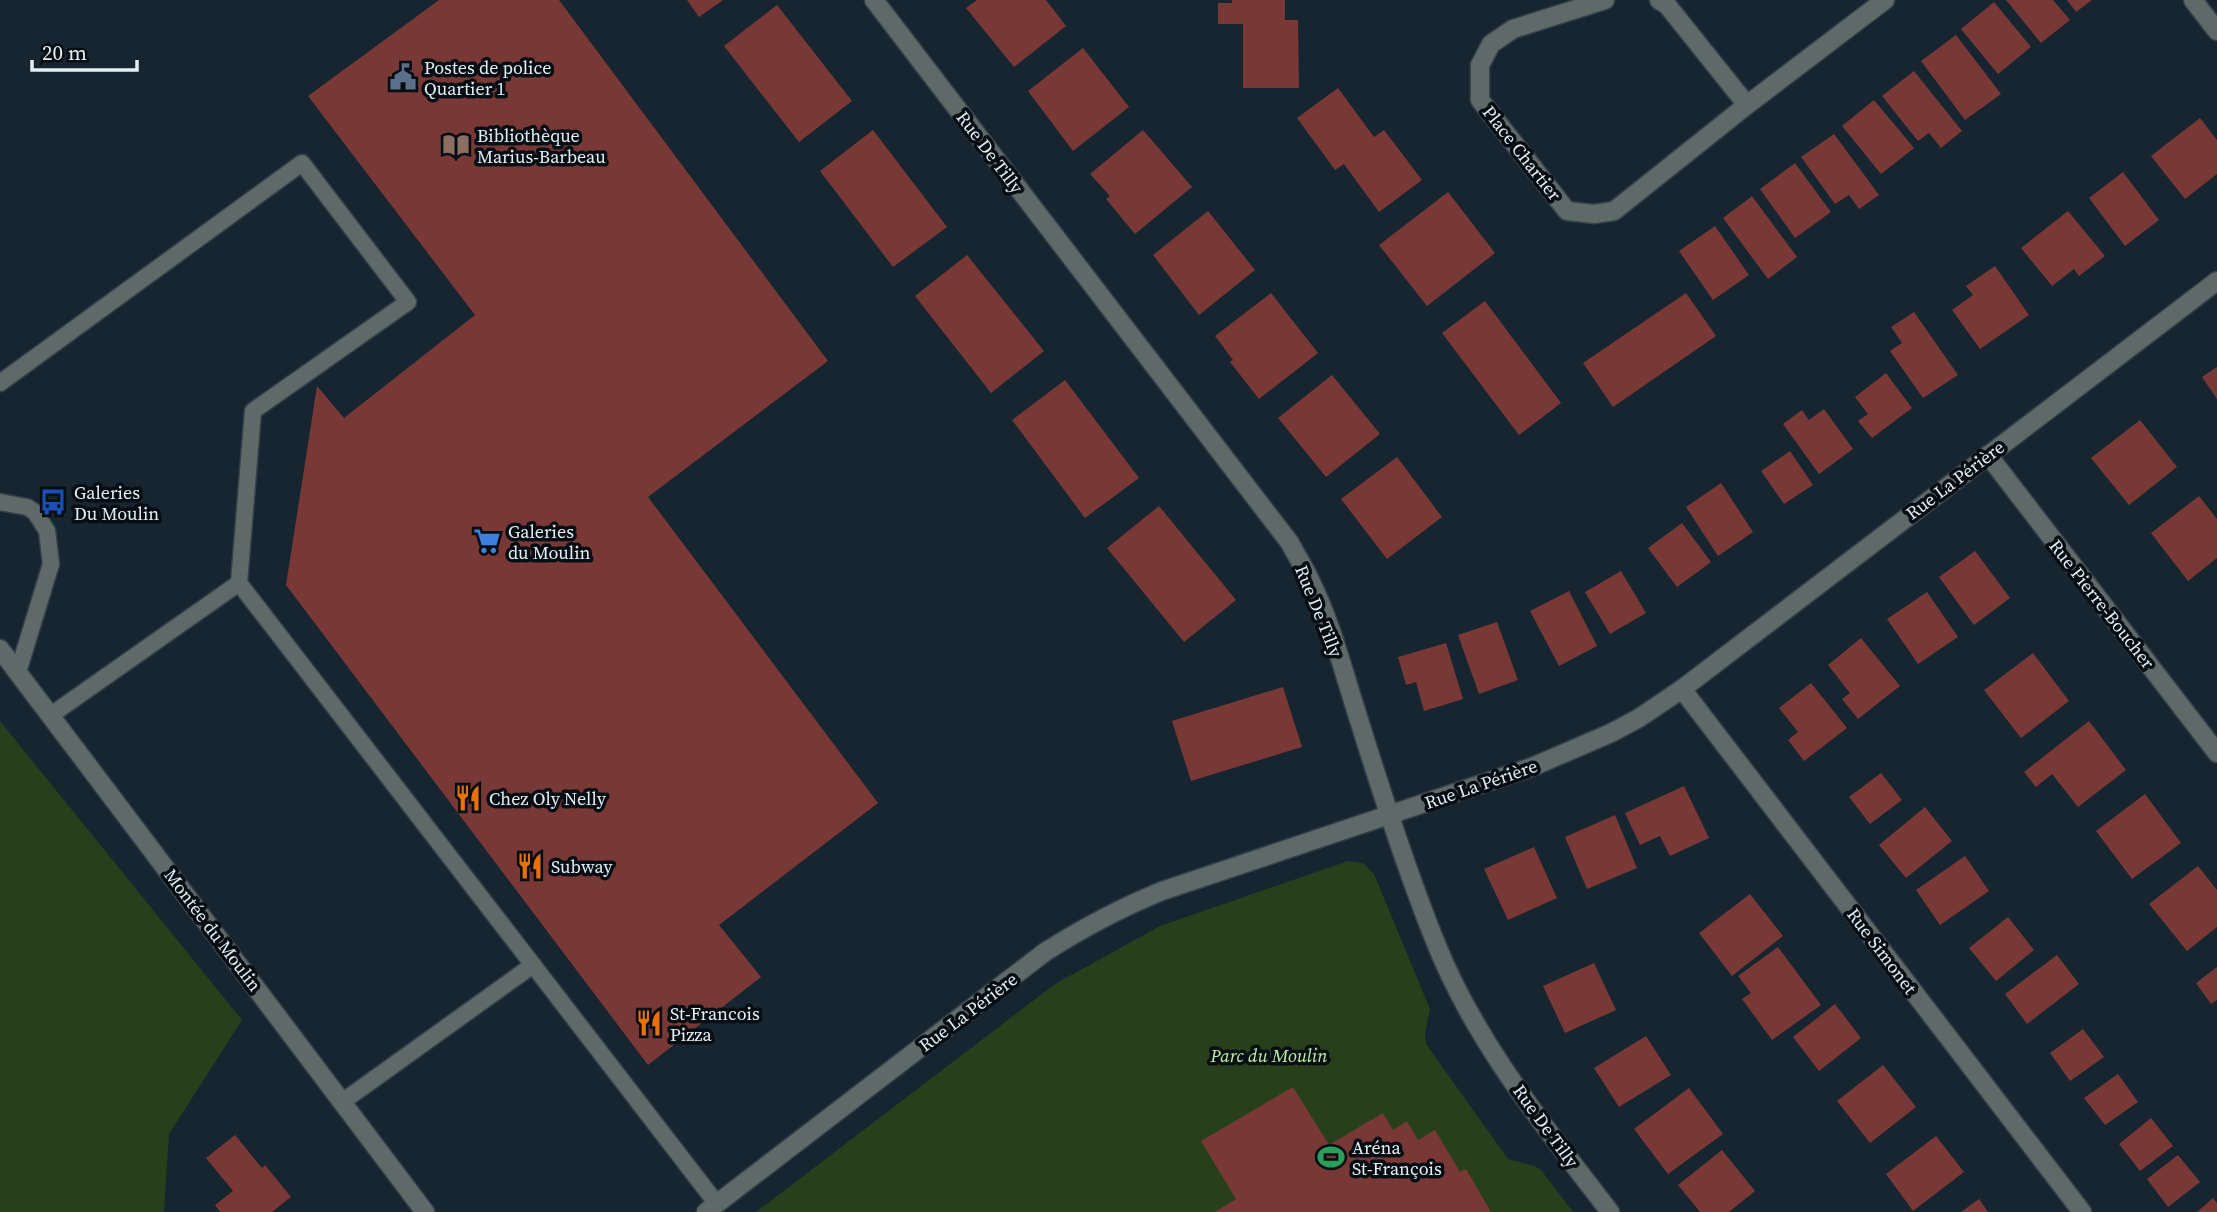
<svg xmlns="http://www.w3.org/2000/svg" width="2217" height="1212" font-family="'Source Serif 4',serif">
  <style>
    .green { fill: #283f1b }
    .building { fill: #783936 }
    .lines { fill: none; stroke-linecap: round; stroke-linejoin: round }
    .service-casing { stroke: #34414c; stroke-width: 19 }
    .minor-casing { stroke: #34414c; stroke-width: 21 }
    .tertiary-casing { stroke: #34414c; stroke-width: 21 }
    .service { stroke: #5e6968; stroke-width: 16 }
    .minor { stroke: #5e6968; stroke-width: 18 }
    .tertiary { stroke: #5e6968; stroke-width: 18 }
    .labels { text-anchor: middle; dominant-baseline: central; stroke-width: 7; stroke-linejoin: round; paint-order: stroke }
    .poi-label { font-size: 18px; fill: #e4eef5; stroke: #070e13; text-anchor: start }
    .street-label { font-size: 18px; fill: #e4eef5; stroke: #070e13 }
    .park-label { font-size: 18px; font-style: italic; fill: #bdf3a2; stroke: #070e13 }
  </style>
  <rect width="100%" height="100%" fill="#172531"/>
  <g class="green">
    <path d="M0,721L242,1020L169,1134L164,1212H0Z"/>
    <path d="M1348,861L1363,863L1374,874L1430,1009L1425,1034L1426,1044L1508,1159L1534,1166L1541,1170L1573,1212H756L1055,984L1160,926Z"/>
  </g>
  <g class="building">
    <path d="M439,0H559L828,361L648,497L878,803L719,925L761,977L648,1065L286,585L317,386L344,418L475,315L308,96Z"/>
    <path d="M687,0H723L699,17Z"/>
    <path d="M977,0H1046L1066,26L1014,67L966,8Z"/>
    <path d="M1232,0H1285V20H1298L1299,88H1243V24H1218V3H1232Z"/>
    <path d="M2006,0H2053L2070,20L2041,43Z"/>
    <path d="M2067,0H2092L2076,12Z"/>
    <path d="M1994,2L2031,47L1998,74L1961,29Z"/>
    <path d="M777,5L852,101L799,142L724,46Z"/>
    <path d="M1956,35L2001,94L1965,120L1921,61Z"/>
    <path d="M1083,48L1129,107L1073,151L1028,91Z"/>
    <path d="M1914,71L1962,131L1941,148L1929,133L1918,141L1882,96Z"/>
    <path d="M1338,88L1374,137L1384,130L1422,180L1379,212L1344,164L1335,170L1297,118Z"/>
    <path d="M1874,100L1914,148L1881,174L1842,126Z"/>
    <path d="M2200,118L2217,140V174L2185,199L2151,156Z"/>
    <path d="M873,130L947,227L893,267L820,171Z"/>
    <path d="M1143,130L1192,187L1135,234L1106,199L1110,196L1090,174Z"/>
    <path d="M1834,134L1879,195L1859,209L1849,195L1835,204L1801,157Z"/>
    <path d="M1795,163L1831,212L1795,238L1760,189Z"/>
    <path d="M2123,172L2159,220L2125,246L2089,198Z"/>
    <path d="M1448,192L1495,253L1427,306L1379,245Z"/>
    <path d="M1752,196L1797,257L1768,279L1723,218Z"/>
    <path d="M1208,211L1255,270L1199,315L1153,255Z"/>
    <path d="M2068,211L2105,256L2079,276L2074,269L2052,286L2021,248Z"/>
    <path d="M1715,226L1749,275L1713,300L1679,251Z"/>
    <path d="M967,255L1044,351L991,393L915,296Z"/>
    <path d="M1995,266L2029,315L1980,349L1952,310L1973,295L1966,286Z"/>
    <path d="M1271,293L1318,353L1259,399L1230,362L1233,360L1215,336Z"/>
    <path d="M1686,293L1716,336L1613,407L1583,363Z"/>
    <path d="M1485,301L1561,403L1519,435L1442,333Z"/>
    <path d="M1914,312L1958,375L1923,398L1890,351L1902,343L1891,327Z"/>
    <path d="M2217,367V399L2202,377Z"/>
    <path d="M1886,373L1912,408L1872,438L1858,421L1868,414L1855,397Z"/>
    <path d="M1332,375L1380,434L1326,477L1278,418Z"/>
    <path d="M1065,380L1139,478L1085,518L1012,420Z"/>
    <path d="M1824,409L1853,449L1819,474L1783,424L1802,410L1809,420Z"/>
    <path d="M2140,420L2177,467L2129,505L2091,458Z"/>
    <path d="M1790,451L1813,485L1784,504L1761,471Z"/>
    <path d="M1397,457L1442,517L1387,559L1341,499Z"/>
    <path d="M1721,483L1753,532L1718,556L1686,507Z"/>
    <path d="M2199,496L2217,519V558L2188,581L2151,533Z"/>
    <path d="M1159,506L1236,600L1184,642L1107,548Z"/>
    <path d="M1682,523L1711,562L1677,587L1648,548Z"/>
    <path d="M1975,551L2010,598L1974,625L1939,577Z"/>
    <path d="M1621,571L1646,613L1610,634L1585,592Z"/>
    <path d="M1569,591L1597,646L1559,666L1530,611Z"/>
    <path d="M1927,592L1958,637L1918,664L1887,619Z"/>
    <path d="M1497,622L1518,680L1479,694L1458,635Z"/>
    <path d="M1861,638L1900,686L1858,719L1842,699L1850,693L1828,665Z"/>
    <path d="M1446,643L1463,699L1424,711L1416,682L1406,685L1398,657Z"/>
    <path d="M2033,653L2069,701L2021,738L1984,690Z"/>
    <path d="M1811,683L1847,728L1804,761L1788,740L1798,732L1779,708Z"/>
    <path d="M1283,687L1302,747L1191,781L1172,721Z"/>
    <path d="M2089,721L2126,770L2078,807L2052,774L2036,787L2024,772Z"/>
    <path d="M1881,773L1902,800L1870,824L1849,797Z"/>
    <path d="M1684,786L1709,838L1670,856L1660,836L1640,845L1625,813Z"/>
    <path d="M2145,794L2181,843L2132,879L2096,831Z"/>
    <path d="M1925,807L1952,841L1906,878L1879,845Z"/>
    <path d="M1615,815L1637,868L1587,889L1565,837Z"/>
    <path d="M1534,847L1557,898L1508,920L1484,869Z"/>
    <path d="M1965,856L1989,891L1940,925L1916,890Z"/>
    <path d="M2198,866L2217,890V927L2187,951L2149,904Z"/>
    <path d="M1750,894L1783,936L1732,976L1699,933Z"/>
    <path d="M2008,917L2034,950L1996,981L1969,948Z"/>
    <path d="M1778,947L1821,1005L1772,1040L1742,999L1751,993L1738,976Z"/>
    <path d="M2057,955L2079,984L2027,1024L2005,994Z"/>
    <path d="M1594,963L1616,1010L1565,1033L1543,986Z"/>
    <path d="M2217,967V1000L2211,1004L2196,983Z"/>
    <path d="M1835,1004L1861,1038L1819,1071L1793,1037Z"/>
    <path d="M2083,1029L2104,1057L2070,1081L2050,1053Z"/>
    <path d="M1646,1036L1671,1075L1619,1107L1594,1068Z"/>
    <path d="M1883,1065L1916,1107L1870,1143L1837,1101Z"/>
    <path d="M2118,1074L2138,1102L2105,1125L2084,1098Z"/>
    <path d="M1293,1087L1329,1145L1383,1113L1393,1130L1407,1121L1418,1140L1435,1130L1460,1172L1466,1169L1491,1212H1215L1236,1199L1201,1141Z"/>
    <path d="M1689,1088L1723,1134L1668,1174L1634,1129Z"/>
    <path d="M2151,1118L2173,1146L2140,1171L2119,1144Z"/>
    <path d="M235,1135L262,1168L265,1165L291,1197L272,1212H220L215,1205L233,1191L206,1158Z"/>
    <path d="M1936,1136L1964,1172L1913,1211L1886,1174Z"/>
    <path d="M1722,1150L1755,1191L1729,1212H1700L1678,1185Z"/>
    <path d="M2178,1155L2200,1182L2168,1207L2147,1179Z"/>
    <path d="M2213,1198L2217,1203V1212H2197Z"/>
    <path d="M1979,1199L1988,1212H1961Z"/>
  </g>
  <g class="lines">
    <g class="service-casing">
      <g id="service">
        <path d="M0,383L302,163L408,302L253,411L239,583L717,1204"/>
        <path d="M0,502L27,507L35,512L47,531L51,564L18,672"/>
        <path d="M51,715L239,583"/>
        <path d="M342,1102L533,965"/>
      </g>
    </g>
    <g class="minor-casing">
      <g id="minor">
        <path d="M874,0L1290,543C1296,555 1304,567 1310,580C1332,624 1344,674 1359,720C1382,794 1406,869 1435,941C1475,1042 1545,1127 1610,1212"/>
        <path d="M1605,0L1513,29L1491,44L1480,65V100L1567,211L1594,214L1614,211L1747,105L1885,0"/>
        <path d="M1659,0L1667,5L1747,105"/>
        <path d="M2193,0L2217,31"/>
        <path d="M1988,455L2217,753"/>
        <path d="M1682,689L2082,1212"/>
        <path d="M706,1212L1045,952C1083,928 1120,908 1162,891L1532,767L1611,733L1639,718L1682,689L2217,281"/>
      </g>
    </g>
    <g class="tertiary-casing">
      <path id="tertiary" d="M0,649L425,1212"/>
    </g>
    <use href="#service" class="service"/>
    <use href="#minor" class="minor"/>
    <use href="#tertiary" class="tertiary"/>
  </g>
  <defs>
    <g id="civic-bare" transform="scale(2.1)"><path d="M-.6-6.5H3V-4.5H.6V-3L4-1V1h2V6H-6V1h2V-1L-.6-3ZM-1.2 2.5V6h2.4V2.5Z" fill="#5c6f8a" stroke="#070e13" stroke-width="2.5" paint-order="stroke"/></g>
    <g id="library-bare" transform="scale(2.1)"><path d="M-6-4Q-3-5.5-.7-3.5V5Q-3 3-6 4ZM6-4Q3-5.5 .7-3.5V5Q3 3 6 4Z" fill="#8d6e63" stroke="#070e13" stroke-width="2.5" paint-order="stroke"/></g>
    <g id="bus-bare" transform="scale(2.1)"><path d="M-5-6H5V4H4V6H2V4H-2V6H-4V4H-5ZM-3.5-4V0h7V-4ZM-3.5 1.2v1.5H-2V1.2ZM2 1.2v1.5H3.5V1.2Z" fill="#1a4fb4" stroke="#070e13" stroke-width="2.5" paint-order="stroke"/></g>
    <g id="supermarket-bare" transform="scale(2.1)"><path d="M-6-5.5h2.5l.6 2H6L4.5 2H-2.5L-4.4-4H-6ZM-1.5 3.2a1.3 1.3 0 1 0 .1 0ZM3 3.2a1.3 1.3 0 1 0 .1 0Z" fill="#3f7fe0" stroke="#070e13" stroke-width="2.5" paint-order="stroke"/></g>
    <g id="restaurant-bare" transform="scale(2.1)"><path d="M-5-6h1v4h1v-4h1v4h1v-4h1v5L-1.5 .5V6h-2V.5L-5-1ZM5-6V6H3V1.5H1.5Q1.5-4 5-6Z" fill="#e8710a" stroke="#070e13" stroke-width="2.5" paint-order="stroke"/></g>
    <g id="stadium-bare" transform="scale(2.1)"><path d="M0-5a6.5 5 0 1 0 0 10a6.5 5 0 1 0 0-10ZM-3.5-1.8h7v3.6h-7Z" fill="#2e9e5b" stroke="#070e13" stroke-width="2.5" paint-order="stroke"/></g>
  </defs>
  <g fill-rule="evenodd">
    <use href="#civic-bare" x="403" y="77"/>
    <use href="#library-bare" x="456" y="145"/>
    <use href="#bus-bare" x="53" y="502"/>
    <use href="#supermarket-bare" x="487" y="541"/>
    <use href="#restaurant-bare" x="468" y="798"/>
    <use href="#restaurant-bare" x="530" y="866"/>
    <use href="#restaurant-bare" x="649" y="1023"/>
    <use href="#stadium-bare" x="1331" y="1157"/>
  </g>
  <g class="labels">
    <g class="poi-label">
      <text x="424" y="67">Postes de police<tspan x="424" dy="21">Quartier 1</tspan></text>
      <text x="477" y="135">Bibliothèque<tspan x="477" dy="21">Marius-Barbeau</tspan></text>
      <text x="74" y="492">Galeries<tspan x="74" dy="21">Du Moulin</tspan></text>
      <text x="508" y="531">Galeries<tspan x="508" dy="21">du Moulin</tspan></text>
      <text x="489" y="798">Chez Oly Nelly</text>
      <text x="551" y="866">Subway</text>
      <text x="670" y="1013">St-Francois<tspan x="670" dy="21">Pizza</tspan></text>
      <text x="1352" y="1147">Aréna<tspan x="1352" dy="21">St-François</tspan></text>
    </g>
    <g class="street-label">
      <text transform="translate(990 152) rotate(53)">Rue De Tilly</text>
      <text transform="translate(1522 153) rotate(52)">Place Chartier</text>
      <text transform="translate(1955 480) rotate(-37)">Rue La Périère</text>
      <text transform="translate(2102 604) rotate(52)">Rue Pierre-Boucher</text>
      <text transform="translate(1319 611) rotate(68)">Rue De Tilly</text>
      <text transform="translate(1481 784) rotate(-19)">Rue La Périère</text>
      <text transform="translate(213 930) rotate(53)">Montée du Moulin</text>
      <text transform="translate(1882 951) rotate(53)">Rue Simonet</text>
      <text transform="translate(968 1012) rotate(-37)">Rue La Périère</text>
      <text transform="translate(1546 1126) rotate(54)">Rue De Tilly</text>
    </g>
    <g class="park-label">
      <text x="1269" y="1055">Parc du Moulin</text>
    </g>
  </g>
  <path d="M32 60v10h105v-10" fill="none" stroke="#e4eef5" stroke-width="3.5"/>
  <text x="42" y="60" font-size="21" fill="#e4eef5" stroke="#070e13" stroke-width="5" paint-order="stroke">20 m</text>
</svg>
